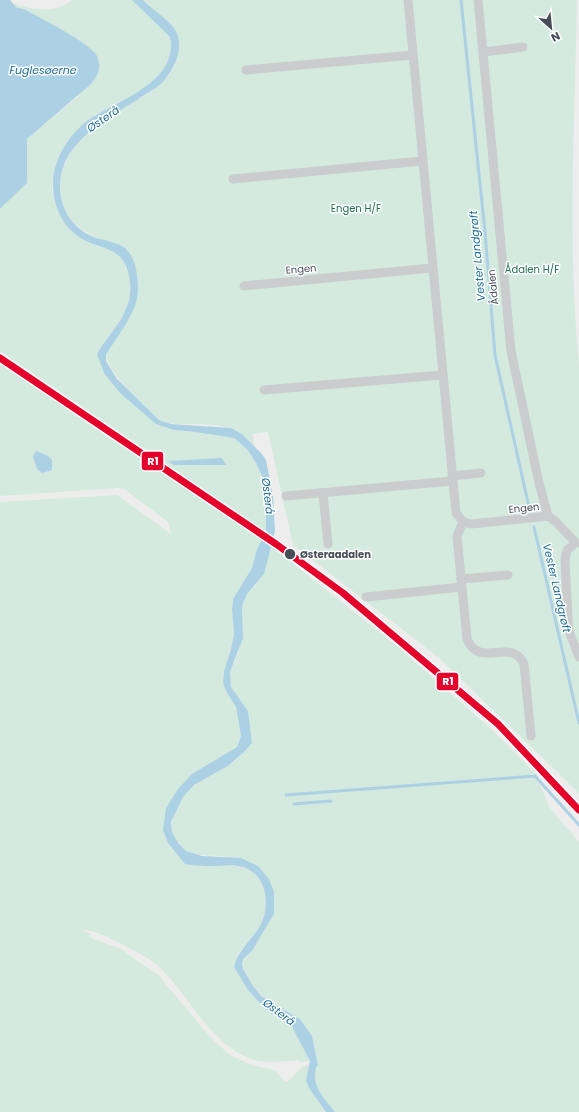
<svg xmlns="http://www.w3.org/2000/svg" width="579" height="1112" font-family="Poppins,sans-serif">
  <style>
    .green { fill: #d4eadf }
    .water { fill: #add1e4 }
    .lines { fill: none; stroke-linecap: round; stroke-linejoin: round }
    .stream { stroke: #add1e4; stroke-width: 3 }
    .street { stroke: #caccce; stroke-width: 9 }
    .rail-1-casing { stroke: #fff; stroke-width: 10 }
    .rail-1 { stroke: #e4002b; stroke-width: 7 }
    .stop-dot { fill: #474d57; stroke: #fff; stroke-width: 1.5 }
    .labels { text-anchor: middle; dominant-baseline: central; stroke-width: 3; stroke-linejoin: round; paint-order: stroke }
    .park-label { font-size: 10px; fill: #216f52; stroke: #fff }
    .street-label { font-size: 10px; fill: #474d57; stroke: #fff }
    .stop-label { font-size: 10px; font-weight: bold; fill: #474d57; stroke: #fff; text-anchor: start }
    .water-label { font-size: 11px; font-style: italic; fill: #1c6c95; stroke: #fff }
    .line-badge { stroke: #fff; stroke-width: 1.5 }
    .badge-label { font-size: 11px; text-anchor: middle; font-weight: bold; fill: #fff }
  </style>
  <rect width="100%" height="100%" fill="#eeeded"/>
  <g class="green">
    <path d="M73,0H132L170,37C179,85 116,99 87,121C72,132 59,151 55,169C48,198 55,204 73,225C77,230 82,238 88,241C93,244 99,245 105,247C128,257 136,282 127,305C122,321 105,339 97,354L120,393L174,430L195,432L234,438L247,449L256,463L262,476L266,497V532L0,351V209L27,183V139L80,95L26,10L16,7L14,3C33,11 55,13 73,0Z"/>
    <path d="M143,0H577C575,121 567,243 579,364V793L438,657L293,545L268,432L253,434L254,446C230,422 217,425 184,424C176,424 167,424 160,420C147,414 106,369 106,355L135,305L138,278L128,250C97,238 59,228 60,188C60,144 104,119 138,99C152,90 168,81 175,65C178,58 174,37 174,28Z"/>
    <path d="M0,362L262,538L257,549L252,568L233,599L232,609L234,634L231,649L224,671L223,683L226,691L236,707L241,736L237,747L192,774L163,830L185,864C199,864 231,862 243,867C265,875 271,903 262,922C256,934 246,944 238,954L248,990L268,1011L291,1025L310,1061L299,1062V1060C286,1061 272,1063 259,1061C217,1052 194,1005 168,976C156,961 137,952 120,943C108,937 94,930 81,930L91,934L89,937L121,949L158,975L211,1038L230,1055L252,1065L275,1070L285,1082L290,1080L303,1066L318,1065L312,1036L300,1019L261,996L253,986L243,969L242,963L243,959L252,951L274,914L258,866C246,863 232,858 220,856C208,855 197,857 187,851C159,835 175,800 195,785C205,778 217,773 227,767C233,763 238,758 243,753L248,711L231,687L230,672L238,654L243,629L242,606L247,594L255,586L271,546L398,647L491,729L536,774L549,807L579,842V1112H0V502L117,495L171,534L168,522L124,489L119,488L0,496Z"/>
  </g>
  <g class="water">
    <path d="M0,0H10L16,7L26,10C40,18 92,44 97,56C102,68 98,75 91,84L27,139V183L0,209Z"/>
    <path d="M132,0H143C152,9 166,18 174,28C186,46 175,69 162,83C154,90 145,94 137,100C112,115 74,137 64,165C53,193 65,226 94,237C104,241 121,242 128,251C138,263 140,288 136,303C131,319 115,340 106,355V361L117,379L159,420L171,424L231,428L243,435L261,453L266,460L273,496L275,531L264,574L247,594L242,606L243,638L230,672L231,687L248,711L252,743L243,753L228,766L194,785L183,797L171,822L172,832L178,843L186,851L202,856L241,858L258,866L269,879L274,892V914L252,951L243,959L242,963L243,969L253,986L261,996L300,1019L312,1036L318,1065L316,1067C311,1087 324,1098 335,1112H326L309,1088L306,1080L310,1061L291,1025L268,1011L258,1001L248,990L234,967C238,950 251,941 260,926C271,906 267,875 243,867C231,863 218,867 206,866C199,866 192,865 185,864L168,843L163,830L166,808L178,789L192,774L237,747L241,736L236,707L226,691L223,683L224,671L231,649L234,634L232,609L233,599L252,568L257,549L266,532V497L262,476L256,463L247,449L234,438L195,432L174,430L156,424L120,393L104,373L97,354C105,339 122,322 127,306C131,297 131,285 129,276C123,243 95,251 75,234C56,219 49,190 55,168C60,150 72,132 87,121C117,100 179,83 170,37Z"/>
    <path d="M36,451L48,456L52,460V470L42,473L37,469L33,457Z"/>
    <path d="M222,458L226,465H174L168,461Z"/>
  </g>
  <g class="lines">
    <g class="stream">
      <path d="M461,0L485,232L495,355L529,507"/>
      <path d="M534,527L579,723"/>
      <path d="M286,795L535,776L579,825"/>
      <path d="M294,804L331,801"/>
    </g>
    <g class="street">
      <path d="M408,0L456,513L463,522L471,524L548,516L555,521L576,543L567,550L565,560L568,620L569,631L579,657"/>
      <path d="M478,0L511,351L539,483L548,516"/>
      <path d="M483,52L523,47"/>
      <path d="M246,70L413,55"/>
      <path d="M233,179L422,161"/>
      <path d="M244,286L432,268"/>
      <path d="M264,390L442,375"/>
      <path d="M452,476L481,473"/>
      <path d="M323,493L328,544"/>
      <path d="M286,496L452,481"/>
      <path d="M463,522L457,536L467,639C480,670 511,636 524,664L531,736"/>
      <path d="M461,579L508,575"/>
      <path d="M366,597L461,587"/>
    </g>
    <g class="rail-1-casing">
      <path id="rail-1" d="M0,358L276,544L343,593L498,724L579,810"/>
    </g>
    <use href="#rail-1" class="rail-1"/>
  </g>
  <circle class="stop-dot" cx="290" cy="554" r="6"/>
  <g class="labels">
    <g class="park-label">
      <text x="356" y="208">Engen H/F</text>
      <text x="532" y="269">Ådalen H/F</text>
    </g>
    <g class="street-label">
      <text transform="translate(301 269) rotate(-5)">Engen</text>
      <text transform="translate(493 287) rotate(-96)">Ådalen</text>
      <text transform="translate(524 508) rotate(-6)">Engen</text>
    </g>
    <g class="stop-label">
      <text x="300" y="554">Østeraadalen</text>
    </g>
    <g class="water-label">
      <text x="43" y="70">Fuglesøerne</text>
      <text transform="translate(103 119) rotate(-35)">Østerå</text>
      <text transform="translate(477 256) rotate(-95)">Vester Landgrøft</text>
      <text transform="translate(268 496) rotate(83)">Østerå</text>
      <text transform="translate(557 588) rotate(77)">Vester Landgrøft</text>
      <text transform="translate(279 1012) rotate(37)">Østerå</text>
    </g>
  </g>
  <g class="line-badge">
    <rect x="141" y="451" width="23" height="20" rx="4" fill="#e4002b"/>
    <rect x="436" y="672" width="23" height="19" rx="4" fill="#e4002b"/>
  </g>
  <g class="badge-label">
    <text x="153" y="465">R1</text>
    <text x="448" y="685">R1</text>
  </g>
  <g transform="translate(551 28) rotate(153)" stroke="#ffffff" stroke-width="3" paint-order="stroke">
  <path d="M0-3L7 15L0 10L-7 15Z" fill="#474d57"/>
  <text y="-6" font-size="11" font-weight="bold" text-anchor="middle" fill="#474d57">N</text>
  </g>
</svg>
